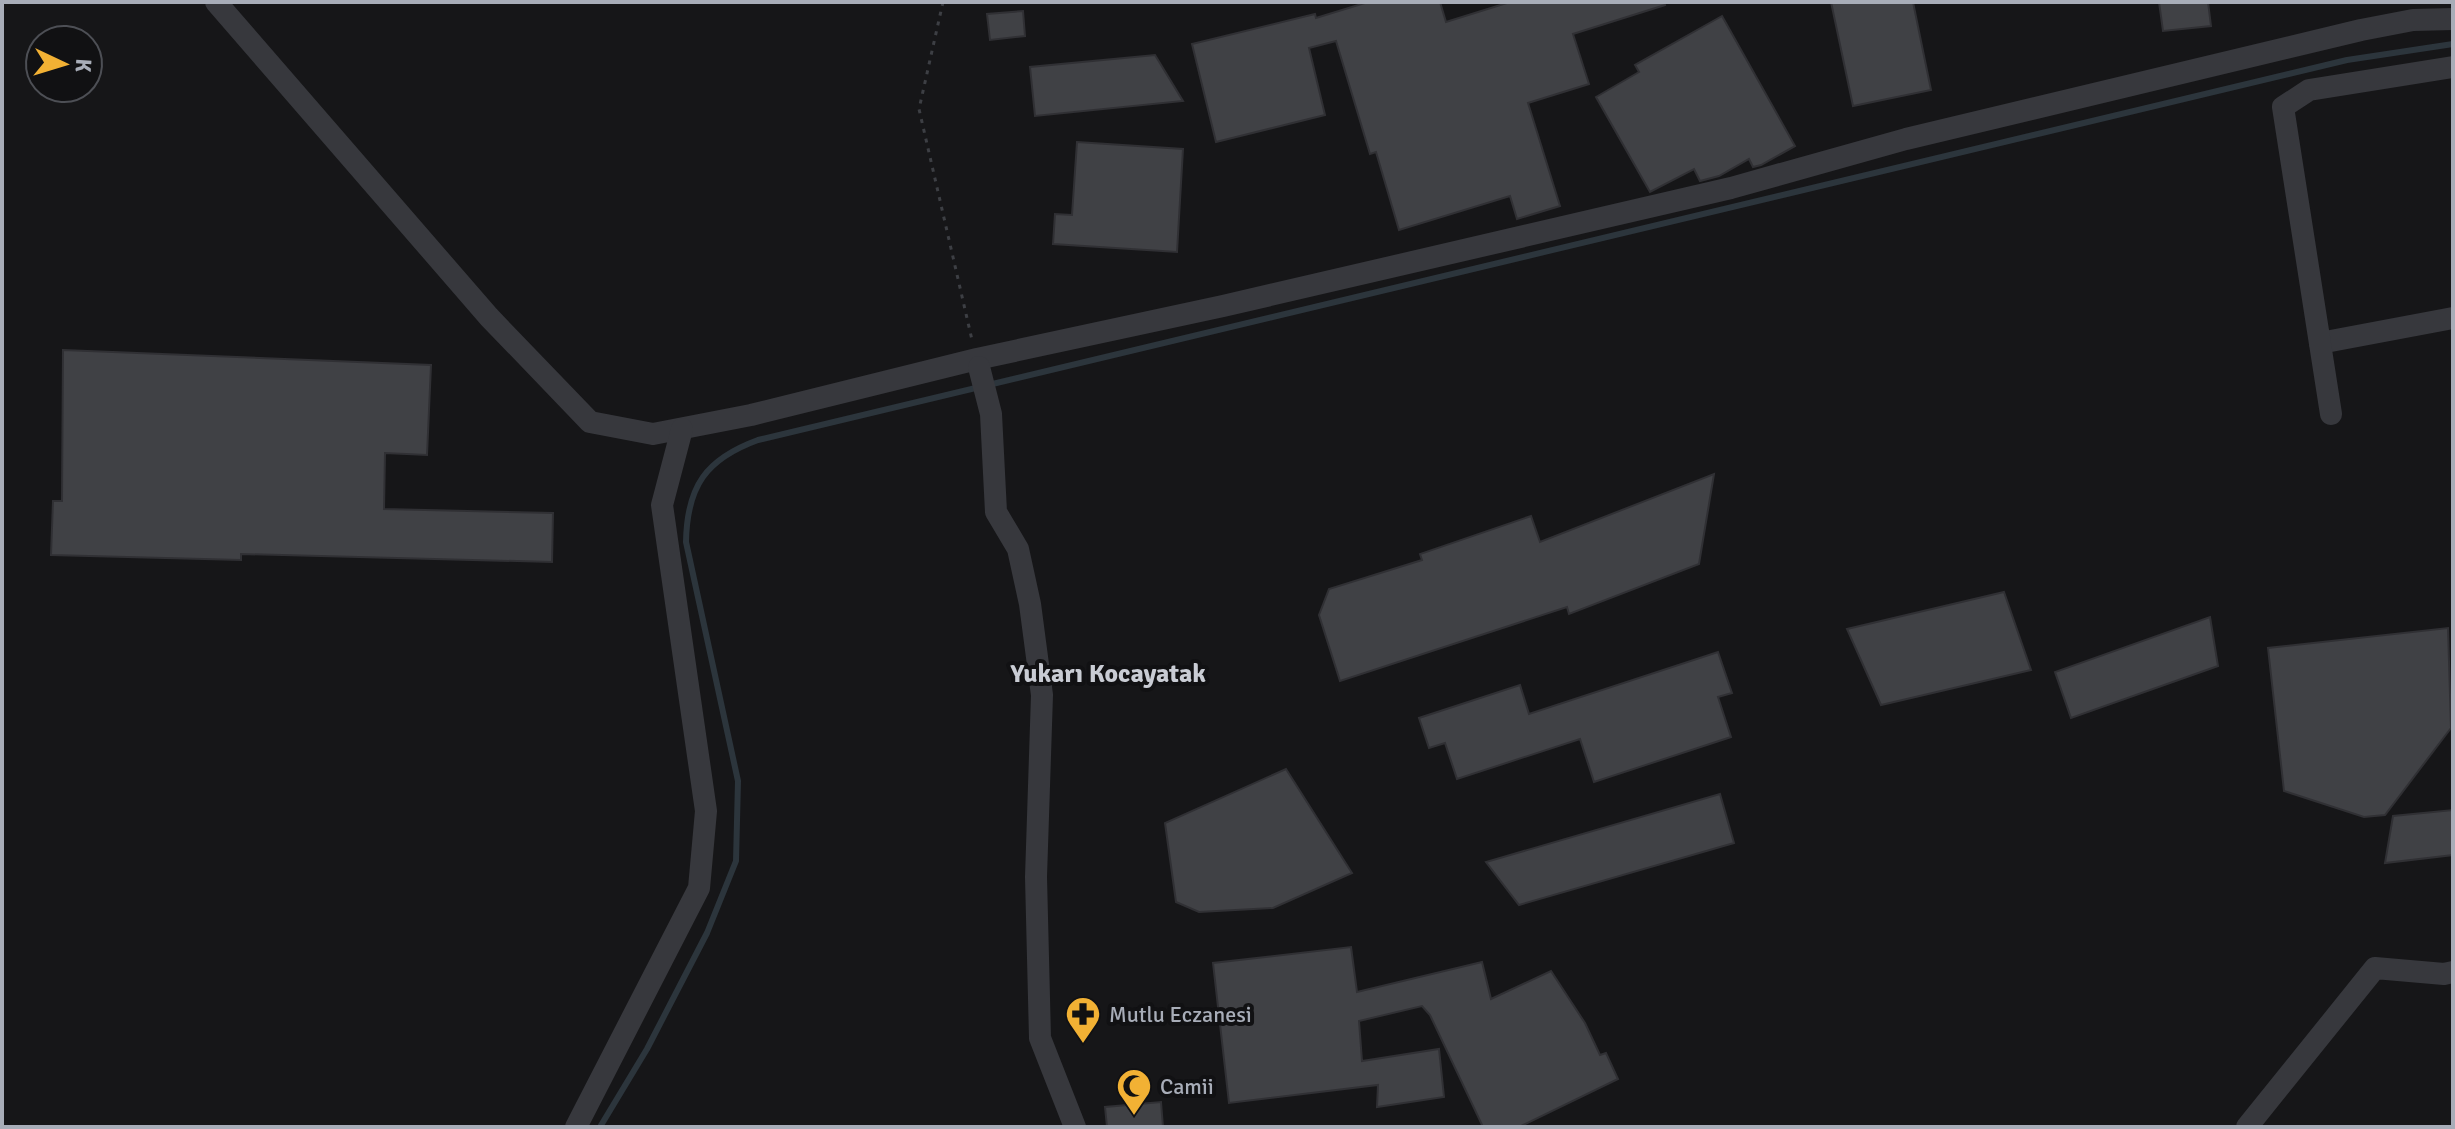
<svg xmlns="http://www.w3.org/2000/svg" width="2455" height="1129" font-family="Signika,sans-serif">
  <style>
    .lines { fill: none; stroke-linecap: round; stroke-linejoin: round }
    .stream { stroke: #2c353c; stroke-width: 6 }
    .building { fill: #404145; stroke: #303034; stroke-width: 2 }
    .path { stroke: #3d3f44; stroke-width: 3; stroke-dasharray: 4 6; stroke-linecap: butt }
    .street { stroke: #37383d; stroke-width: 22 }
    .labels { text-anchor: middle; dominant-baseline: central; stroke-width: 8; stroke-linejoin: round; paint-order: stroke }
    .poi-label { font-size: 22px; fill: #a8adb8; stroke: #111113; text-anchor: start }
    .quarter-label { font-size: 26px; font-weight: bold; fill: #c9ccd4; stroke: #111113 }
  </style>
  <rect width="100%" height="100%" fill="#161618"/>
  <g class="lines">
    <path class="stream" d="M600,1127L647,1049L707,933L736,861L738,781L686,542C687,486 706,459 758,440L2347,60L2453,44"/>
  </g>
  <g class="building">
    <path d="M1368,2H1440L1446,22L1510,2H1664L1665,5L1573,34L1589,84L1528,103L1560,206L1517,219L1510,196L1399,230L1376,152L1370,154L1336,41L1309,48L1325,115L1216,142L1192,44L1315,14L1316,18Z"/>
    <path d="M1831,2H1913L1931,90L1853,106Z"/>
    <path d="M2159,2H2208L2211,26L2163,31Z"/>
    <path d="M1023,11L1025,36L990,40L987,14Z"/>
    <path d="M1722,16L1795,146L1761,165L1753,167L1749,159L1719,176L1700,181L1694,169L1650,192L1596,97L1639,72L1635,65Z"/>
    <path d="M1155,55L1183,101L1035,116L1030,67Z"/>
    <path d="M1077,142L1183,149L1177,252L1053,244L1055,214L1072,215Z"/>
    <path d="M63,350L431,365L427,455L385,453L384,509L553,513L552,562L241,554V560L51,555L53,501H62Z"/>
    <path d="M1714,474L1699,564L1569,614L1567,607L1340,681L1319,615L1329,589L1422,560L1420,554L1531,516L1540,542Z"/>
    <path d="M2004,592L2031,670L1881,705L1847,629Z"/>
    <path d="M2210,617L2218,666L2071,718L2055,672Z"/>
    <path d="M2448,628L2451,728L2385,815L2364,817L2284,791L2268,648Z"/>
    <path d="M1718,652L1732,693L1718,697L1731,737L1594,782L1580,739L1457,779L1445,743L1429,748L1419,718L1520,685L1529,714Z"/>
    <path d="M1286,769L1352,873L1273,908L1199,912L1176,902L1165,823Z"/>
    <path d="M1720,794L1734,843L1519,905L1486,862Z"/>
    <path d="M2453,810V855L2385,863L2393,816Z"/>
    <path d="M1351,947L1357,992L1482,962L1491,999L1551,971L1585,1023L1600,1055L1606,1053L1618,1079L1519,1127H1483L1430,1015L1422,1006L1359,1021L1362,1061L1439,1049L1444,1097L1377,1107L1378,1085L1229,1103L1213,963Z"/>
    <path d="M1161,1102L1163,1127H1107L1105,1107Z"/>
  </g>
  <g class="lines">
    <path class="path" d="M943,2L919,109L972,340"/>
    <g class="street">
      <path d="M216,2L489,317L590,422L653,434L751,415L977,359L1223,306L1731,188L1906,139L2361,30L2413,20L2453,19"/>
      <path d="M2320,343L2453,318"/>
      <path d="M979,367L991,414L996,512L1018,549L1030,604L1042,695L1036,877L1040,1038L1075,1127"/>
      <path d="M2331,414L2283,107L2309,90L2453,67"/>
      <path d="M576,1127L699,888L706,811L662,505L682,429"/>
      <path d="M2247,1127L2375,968L2444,974L2453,972"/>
    </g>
  </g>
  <defs>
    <g id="pharmacy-pin" transform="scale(1.8)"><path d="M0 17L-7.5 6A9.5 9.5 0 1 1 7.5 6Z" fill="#f2b134" stroke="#111113"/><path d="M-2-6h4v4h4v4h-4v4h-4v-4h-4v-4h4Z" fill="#111"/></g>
    <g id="mosque-pin" transform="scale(1.8)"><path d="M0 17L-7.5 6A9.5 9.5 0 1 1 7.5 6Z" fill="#f2b134" stroke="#111113"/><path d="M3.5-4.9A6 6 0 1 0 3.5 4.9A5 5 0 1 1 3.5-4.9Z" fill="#111"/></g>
  </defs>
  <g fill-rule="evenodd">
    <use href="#pharmacy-pin" x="1083" y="1014"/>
    <use href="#mosque-pin" x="1134" y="1086"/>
  </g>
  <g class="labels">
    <g class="poi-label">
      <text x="1109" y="1014">Mutlu Eczanesi</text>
      <text x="1160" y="1086">Camii</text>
    </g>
    <g class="quarter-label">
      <text x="1108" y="674">Yukarı Kocayatak</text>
    </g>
  </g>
  <rect width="2455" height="1129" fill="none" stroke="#a8adb8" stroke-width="8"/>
  <g transform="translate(64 64) rotate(94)"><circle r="38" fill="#111113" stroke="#4d4f55" stroke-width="2"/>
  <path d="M0-6L14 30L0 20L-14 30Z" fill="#f2b134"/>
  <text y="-12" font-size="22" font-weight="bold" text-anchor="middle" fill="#a8adb8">K</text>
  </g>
</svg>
